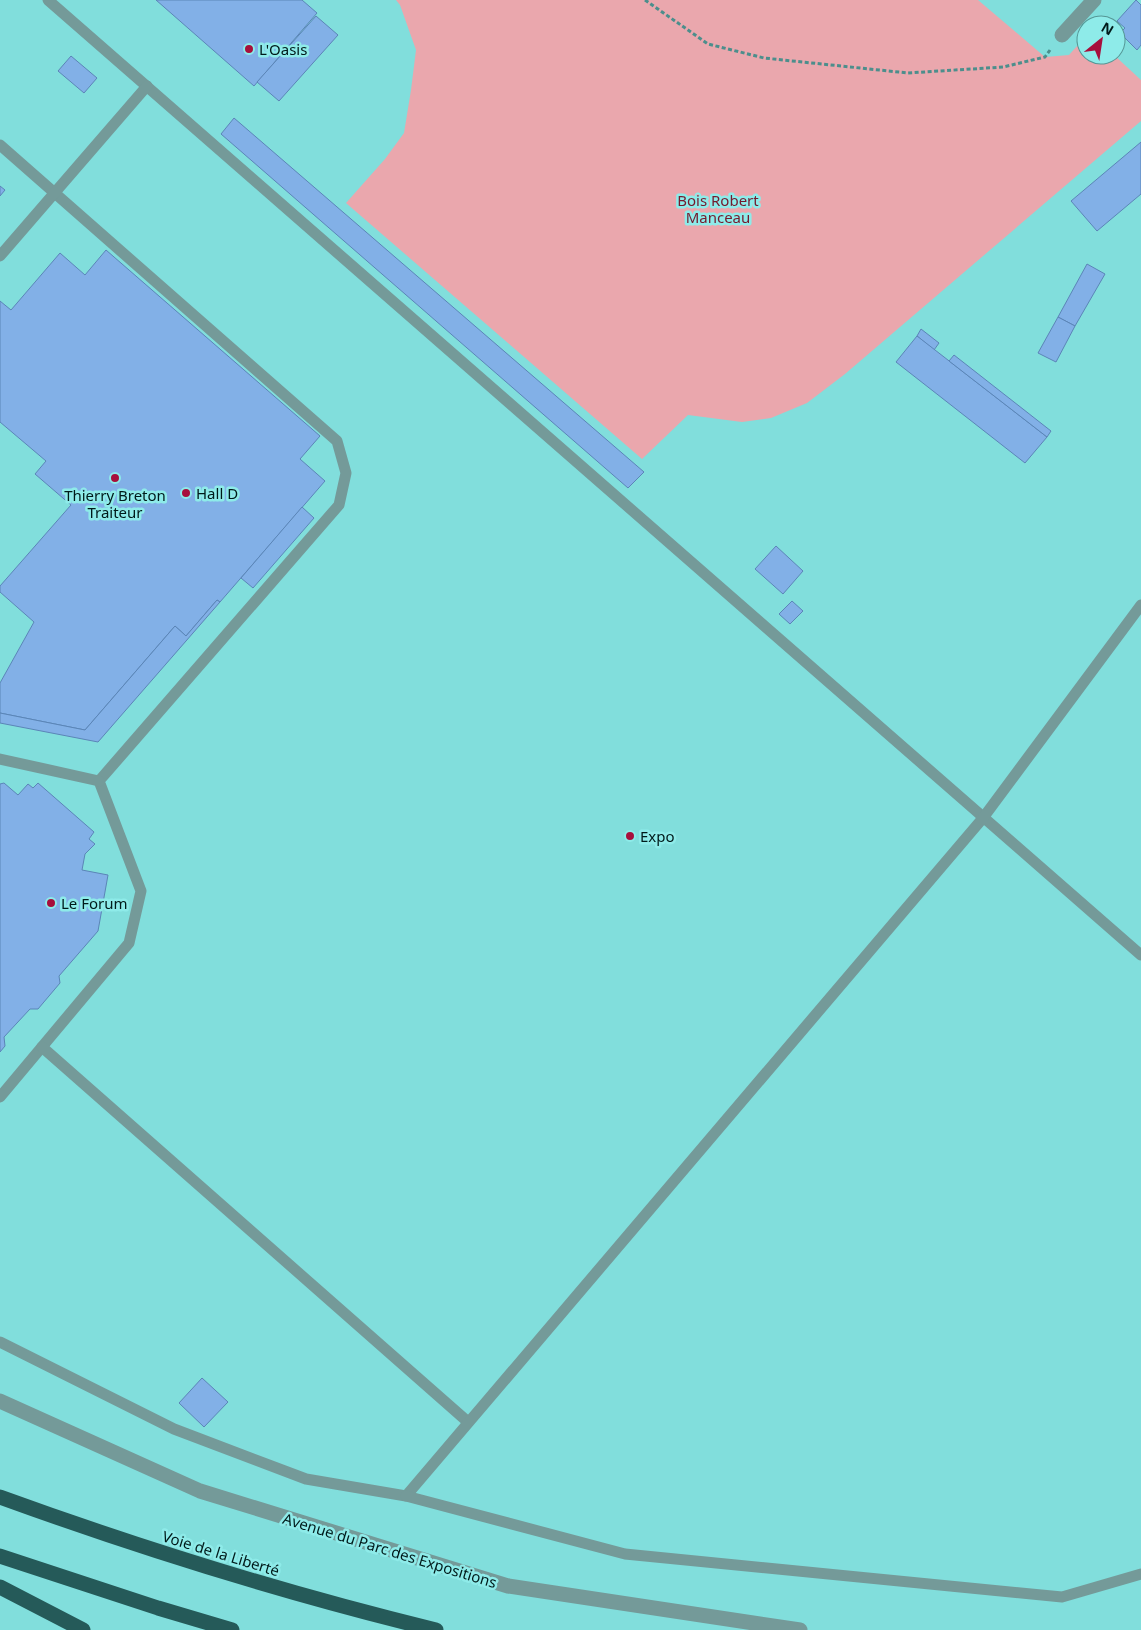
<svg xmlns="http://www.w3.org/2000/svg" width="1141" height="1630" font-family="'Noto Sans',sans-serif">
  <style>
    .green { fill: #eaa7ad }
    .building { fill: #82b0e7; stroke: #5b85b7 }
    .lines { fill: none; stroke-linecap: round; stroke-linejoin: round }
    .path { stroke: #4c8e8c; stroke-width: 3; stroke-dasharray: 4 2.5; stroke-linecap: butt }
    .lane { stroke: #749a99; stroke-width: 11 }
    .street { stroke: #749a99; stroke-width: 15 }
    .highway { stroke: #255a59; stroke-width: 15 }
    .poi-dot { fill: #a70f3c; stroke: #8eebe9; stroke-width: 2 }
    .labels { text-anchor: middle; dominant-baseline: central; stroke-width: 5; stroke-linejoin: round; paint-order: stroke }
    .poi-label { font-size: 15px; fill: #001a1a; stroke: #8eebe9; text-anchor: start }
    .park-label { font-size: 15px; fill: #741a2d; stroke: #8eebe9 }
    .street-label { font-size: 15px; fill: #001a1a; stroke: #8eebe9 }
  </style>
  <rect width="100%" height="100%" fill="#81dedc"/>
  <path class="green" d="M396,0H978L1045,57L1069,55L1086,36V55H1114L1141,80V121L845,374L807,403L771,418L742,422L688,415L642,459L346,203L385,159L404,133L411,90L416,50L400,5Z"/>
  <g class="building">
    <path d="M156,0H302L317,13L254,86Z"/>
    <path d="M1136,0L1141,5V45L1137,50L1120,33L1125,28L1117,21Z"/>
    <path d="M316,16L338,35L279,101L257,82Z"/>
    <path d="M71,56L97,78L84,93L58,71Z"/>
    <path d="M234,118L644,472L628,488L221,134Z"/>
    <path d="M1141,142V194L1097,231L1071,201Z"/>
    <path d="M0,186L5,190L0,196Z"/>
    <path d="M106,250L320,436L300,459L325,481L220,602L217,600L186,636L175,626L85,730L0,713V683L34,622L0,592V586L71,505L35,474L46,461L0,422V301L11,310L60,253L85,275Z"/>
    <path d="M1087,264L1105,274L1075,326L1058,317Z"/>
    <path d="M1058,317L1075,326L1056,362L1038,353Z"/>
    <path d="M921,329L939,343L934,350L917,336Z"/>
    <path d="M917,336L1047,437L1025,463L896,362Z"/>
    <path d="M954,355L1051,431L1047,437L949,361Z"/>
    <path d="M302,507L314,518L253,588L241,578Z"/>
    <path d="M776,546L803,571L783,594L755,569Z"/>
    <path d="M217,600L220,602L98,742L0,723V713L85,730L175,626L186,636Z"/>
    <path d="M792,601L803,611L790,624L779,614Z"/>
    <path d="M4,783L18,795L28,784L33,788L38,783L94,832L89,839L95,844L85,854L82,870L108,875L98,931L59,976L60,983L38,1009H30L4,1037L5,1046L0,1052V784Z"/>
    <path d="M202,1378L228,1402L204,1427L179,1403Z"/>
  </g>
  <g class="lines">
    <path class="path" d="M645,0L708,44L764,58L908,73L1003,67L1045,57L1050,50"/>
    <g class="lane">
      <path d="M48,0L1141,955"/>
      <path d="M0,145L337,441L346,473L339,505L99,781L141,891L129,943L0,1097"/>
      <path d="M0,256L147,86"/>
      <path d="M0,759L99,781"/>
      <path d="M42,1047L468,1422"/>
      <path d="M0,1342L174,1429L306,1479L406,1496L983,818L1141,605"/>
      <path d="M406,1496L625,1554L1062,1597L1141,1574"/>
    </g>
    <g class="street">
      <path d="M1062,35L1094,0"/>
      <path d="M0,1401L200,1491L508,1586L800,1630"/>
    </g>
    <g class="highway">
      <path d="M0,1497C143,1549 288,1594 436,1630"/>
      <path d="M0,1556L158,1608L232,1630"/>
      <path d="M0,1587L83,1630"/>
    </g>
  </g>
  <g class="poi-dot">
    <circle cx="249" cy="49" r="5"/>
    <circle cx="115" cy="478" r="5"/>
    <circle cx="186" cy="493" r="5"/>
    <circle cx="630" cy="836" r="5"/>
    <circle cx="51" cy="903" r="5"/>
  </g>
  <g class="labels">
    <g class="poi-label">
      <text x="259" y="49">L'Oasis</text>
      <text x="196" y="493">Hall D</text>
      <text x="115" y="495" text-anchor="middle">Thierry Breton<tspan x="115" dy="17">Traiteur</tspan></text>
      <text x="640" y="836">Expo</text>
      <text x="61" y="903">Le Forum</text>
    </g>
    <g class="park-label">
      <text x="718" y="200">Bois Robert<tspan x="718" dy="17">Manceau</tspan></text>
    </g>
    <g class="street-label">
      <text transform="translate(390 1550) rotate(17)">Avenue du Parc des Expositions</text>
      <text transform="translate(221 1553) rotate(17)">Voie de la Liberté</text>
    </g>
  </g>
  <g transform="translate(1101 40) rotate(30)"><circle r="24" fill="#8eebe9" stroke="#559796"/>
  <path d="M0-4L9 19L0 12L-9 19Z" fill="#a70f3c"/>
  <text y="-8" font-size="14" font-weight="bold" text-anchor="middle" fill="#001a1a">N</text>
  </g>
</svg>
